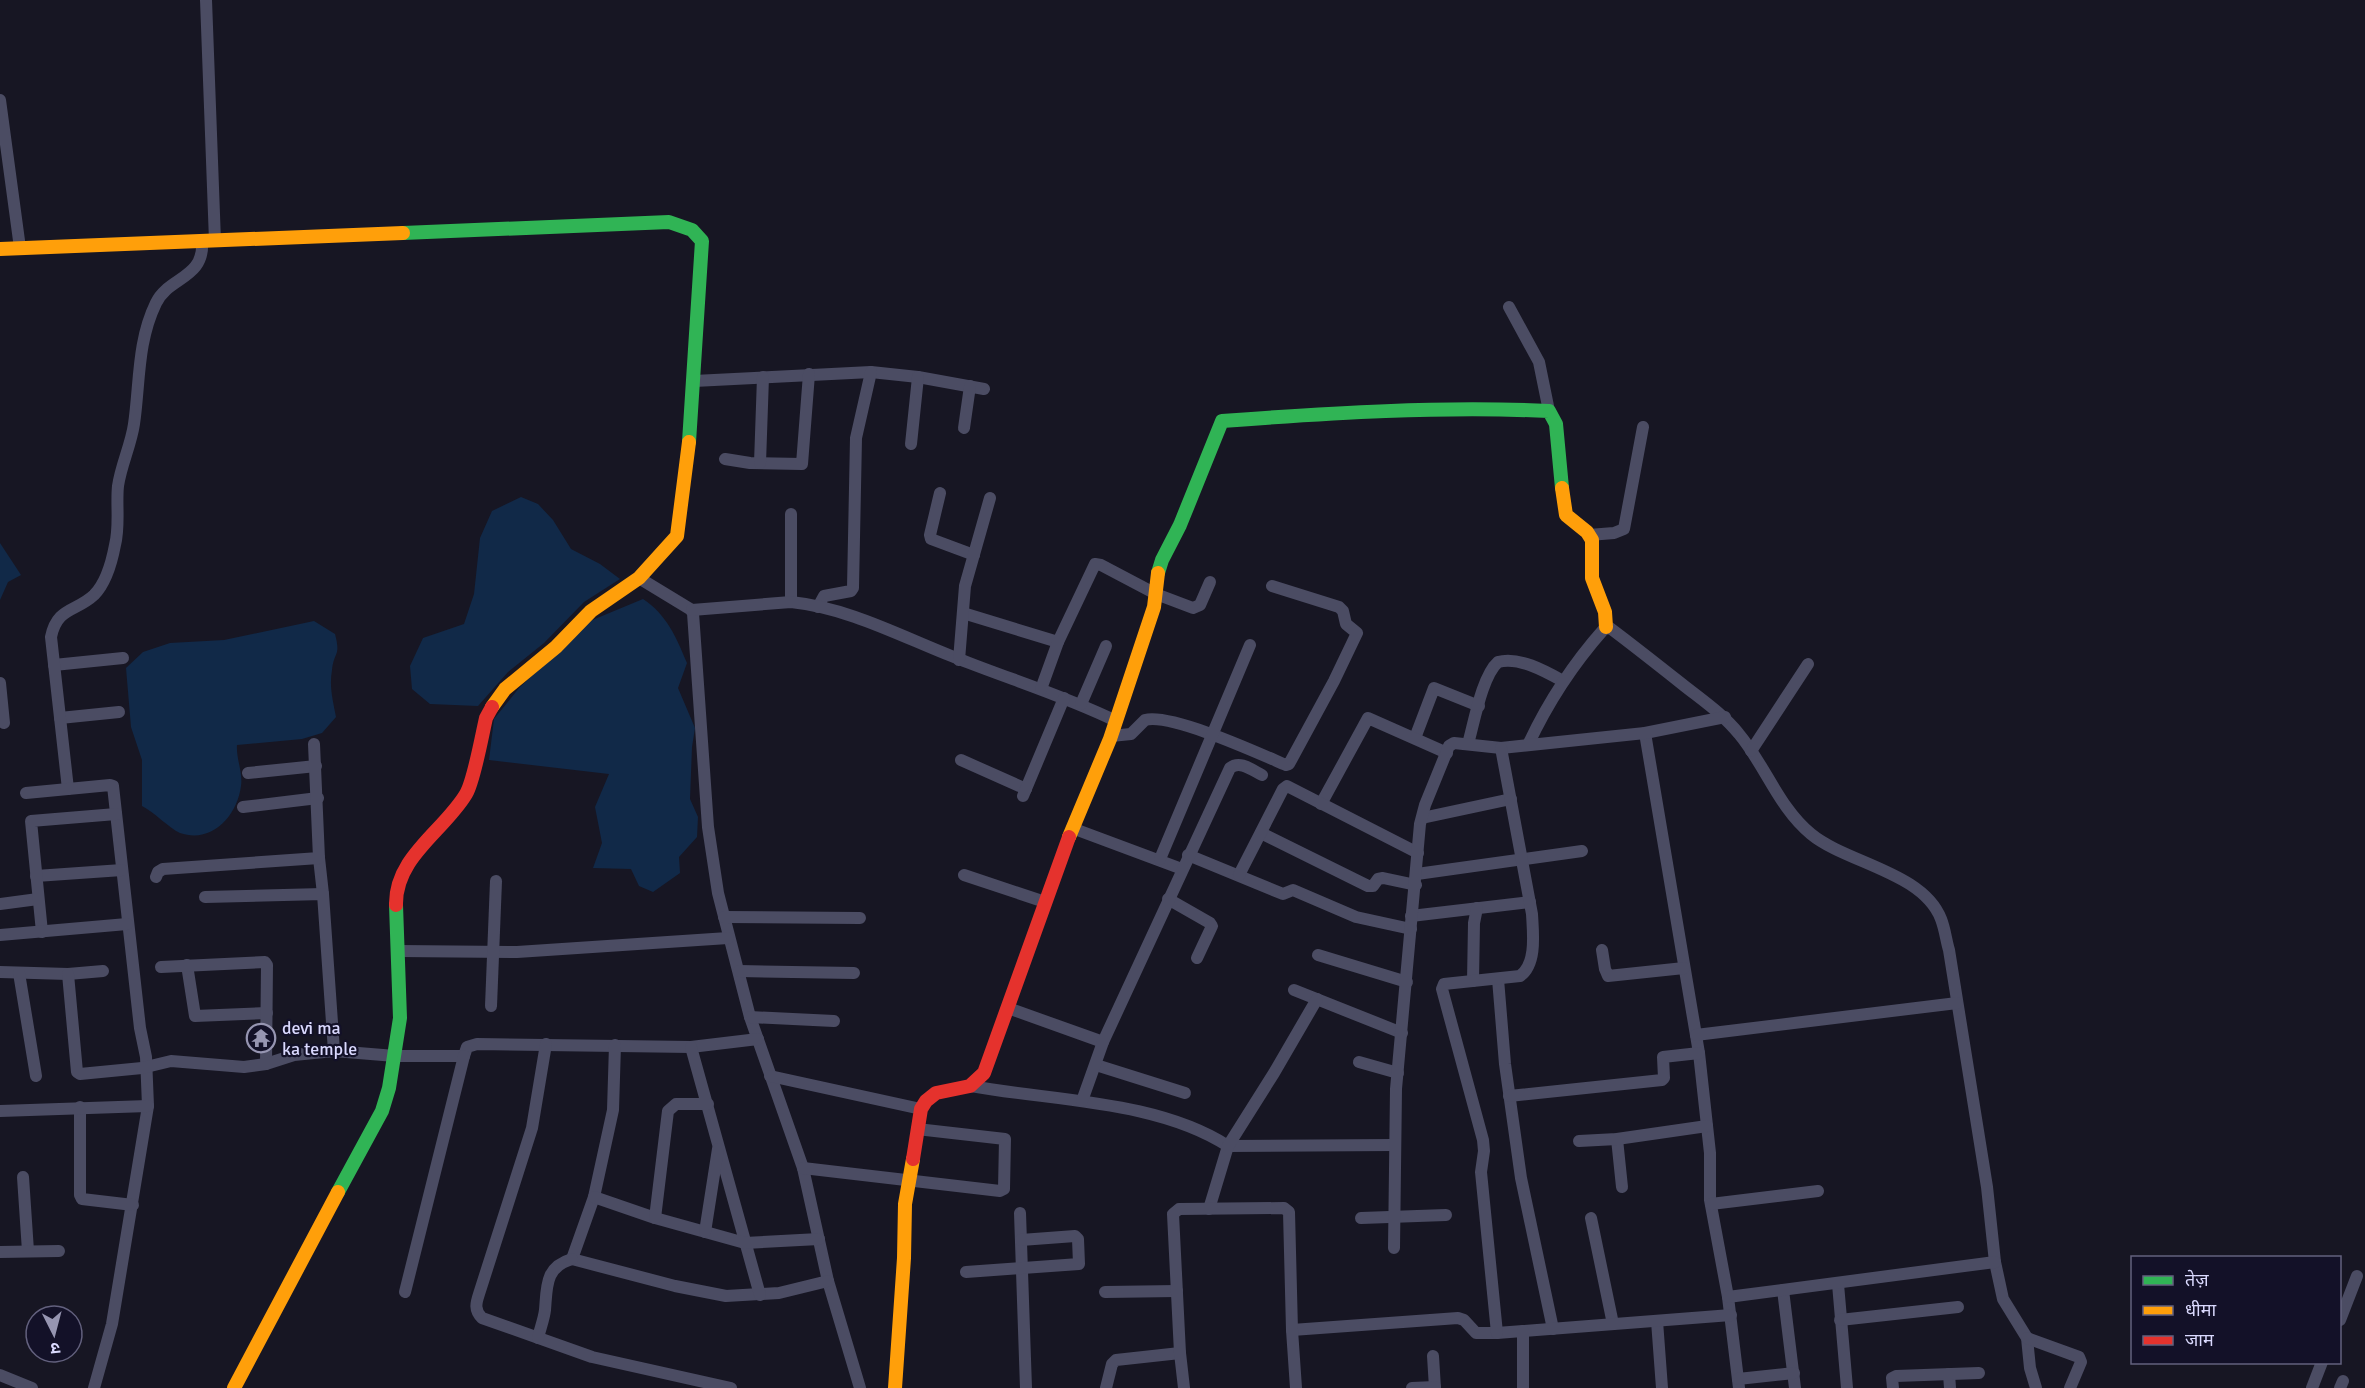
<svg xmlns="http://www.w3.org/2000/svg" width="2365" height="1388" font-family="Signika,'Noto Sans Devanagari',sans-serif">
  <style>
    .water { fill: #112948 }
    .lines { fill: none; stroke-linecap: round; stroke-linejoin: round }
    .street { stroke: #4b4c63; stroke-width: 12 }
    .fast { stroke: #30b455; stroke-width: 14 }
    .slow { stroke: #ff9f0a; stroke-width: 14 }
    .jam { stroke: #e5322d; stroke-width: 14 }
    .labels { text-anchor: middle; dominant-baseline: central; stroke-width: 4.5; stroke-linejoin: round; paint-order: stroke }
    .poi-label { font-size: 18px; fill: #dad9fe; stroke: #131128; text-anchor: start }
  </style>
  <rect width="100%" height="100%" fill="#171623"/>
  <g class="water">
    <path d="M521,497L538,504L553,520L571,549L600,564L620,579L584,602L544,643L508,672L478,706L430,704L412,689L410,666L423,638L464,624L474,594L480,538L492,511Z"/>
    <path d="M0,543L21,575L8,582L0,600Z"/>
    <path d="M643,599C667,615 676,637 687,663L678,688L695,728L692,747L690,799L698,817L697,837L679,857L680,873L653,892L639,886L631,869L593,868L602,843L595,807L609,774L489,760L494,719L519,688L590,621Z"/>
    <path d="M314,621L335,634C341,657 334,651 332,670C329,687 333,701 336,717L322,733L302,739L237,745C236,758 243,773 241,786C237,816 212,844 180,833C169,828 154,812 142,806V760L131,727L126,668L143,652L170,643L224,640Z"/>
  </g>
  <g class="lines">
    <g class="street">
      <path d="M206,0L215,241"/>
      <path d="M0,100L20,248"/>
      <path d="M1509,307L1539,362L1549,411"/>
      <path d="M694,381L871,372L918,377L984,389"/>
      <path d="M964,428L970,386"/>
      <path d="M911,444L918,377"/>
      <path d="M725,459L750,463L802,464L809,374"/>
      <path d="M760,463L763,377"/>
      <path d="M940,493L930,535L931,539L974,555"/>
      <path d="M1589,535L1614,533L1624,529L1643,427"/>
      <path d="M639,578L690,609L693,613L708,827L718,893L750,1017L803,1168L828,1281L860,1388"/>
      <path d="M791,602V514"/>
      <path d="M818,607L824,596L851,591L853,588L856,438L871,372"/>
      <path d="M692,610L791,602C850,608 904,638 959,659C1012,680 1065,696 1116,721"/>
      <path d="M963,613L1058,642"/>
      <path d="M959,660L965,586L990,498"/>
      <path d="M54,665L123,658"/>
      <path d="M0,683L4,723"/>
      <path d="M1041,689L1058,642L1095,564L1101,565L1156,594L1193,608L1200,605L1210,582"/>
      <path d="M1081,704L1106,646"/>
      <path d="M60,718L119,712"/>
      <path d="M1645,733L1699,1053L1710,1153V1200L1728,1297L1739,1388"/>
      <path d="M1111,736L1131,734L1145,720C1171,713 1258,753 1286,765L1289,764L1334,681L1357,633L1346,624L1343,611L1339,607L1272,586"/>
      <path d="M1415,738L1434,688L1479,706"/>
      <path d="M1468,744C1474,723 1482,676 1498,662C1518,656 1545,671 1563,681"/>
      <path d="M1528,745C1548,702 1573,664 1604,629L1610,628C1634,646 1658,665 1682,684C1702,700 1723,714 1739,734C1765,765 1779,808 1811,834C1846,863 1923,872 1941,919C1945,929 1946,940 1949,950L1987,1187L1995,1262L2003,1299L2027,1338L2030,1368L2036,1388"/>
      <path d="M1751,751L1808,664"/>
      <path d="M961,760L1026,789"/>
      <path d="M248,773L316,766"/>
      <path d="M68,789L51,637C57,607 76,612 94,595C106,583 112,561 115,545C120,526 116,505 118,486C121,465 131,445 134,424C140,383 137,342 156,303C168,277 205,279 202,241"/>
      <path d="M26,793L110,785L113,786L140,1028L146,1057L148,1106L112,1324L94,1388"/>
      <path d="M1023,796L1064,698"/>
      <path d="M1321,804L1368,718L1447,753"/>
      <path d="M243,807L318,798"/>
      <path d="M1422,818L1511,799"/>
      <path d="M1072,828L1182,869"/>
      <path d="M1261,833L1368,886H1373L1378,879L1383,878L1416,885"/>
      <path d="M1188,855L1283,894L1293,890L1356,917L1411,929"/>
      <path d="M319,858L323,894"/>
      <path d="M1160,859L1250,645"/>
      <path d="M1417,874L1582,851"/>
      <path d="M964,875L1045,902"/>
      <path d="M1239,875L1283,789L1287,786L1418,853"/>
      <path d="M36,876L122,870"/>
      <path d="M156,877L158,872L163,869L319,858L314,744"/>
      <path d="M205,897L323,894L334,1051"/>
      <path d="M1168,899L1210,923L1212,926L1197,958"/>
      <path d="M0,904L38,899"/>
      <path d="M1411,916L1530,902"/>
      <path d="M724,917L860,918"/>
      <path d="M42,932L31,821L116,814"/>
      <path d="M0,935L127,924"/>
      <path d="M1602,950L1605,969L1608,976L1684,968"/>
      <path d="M399,951L517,952L728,938"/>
      <path d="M1318,955L1407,982"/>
      <path d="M187,965L195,1016L267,1013"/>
      <path d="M161,967L265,962L267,965L266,1064"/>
      <path d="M739,971L854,973"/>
      <path d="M0,972L68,974L103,971"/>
      <path d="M19,973L36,1076"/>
      <path d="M68,974L77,1072L80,1074L142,1068L171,1061L244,1067L266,1064L294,1055L334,1051L395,1056H464L467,1047L477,1044L691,1047L758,1039"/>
      <path d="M1498,979L1505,1064L1521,1178L1553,1329"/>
      <path d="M1473,981L1474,923L1477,908"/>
      <path d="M1294,990L1402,1033"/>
      <path d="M491,1006L496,881"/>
      <path d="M1008,1008L1103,1042"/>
      <path d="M750,1017L834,1021"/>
      <path d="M1696,1035L1957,1003"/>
      <path d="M546,1044L532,1128L479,1294C476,1303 474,1310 482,1318L592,1357L731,1388"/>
      <path d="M615,1045L613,1110L594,1197L572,1259L675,1286L726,1296L779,1293L828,1281"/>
      <path d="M691,1047L760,1295"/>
      <path d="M1359,1062L1398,1073"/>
      <path d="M1096,1065L1185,1093"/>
      <path d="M770,1076L921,1109"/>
      <path d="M971,1086C1052,1101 1157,1100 1228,1146L1394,1145"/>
      <path d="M1509,1096L1662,1080L1664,1078L1663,1057L1699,1053"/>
      <path d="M1082,1101L1103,1042L1230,768C1240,760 1252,770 1262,775"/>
      <path d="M80,1107V1195L82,1199L133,1205"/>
      <path d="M0,1111L148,1106"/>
      <path d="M1617,1139L1622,1187"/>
      <path d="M1579,1141L1617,1139L1707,1126"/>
      <path d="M803,1168L1000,1191L1004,1189L1005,1139L917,1129"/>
      <path d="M23,1177L28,1251"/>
      <path d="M594,1197L655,1218L745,1243L819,1239"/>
      <path d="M1711,1204L1818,1191"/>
      <path d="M1209,1209L1228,1146L1274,1073L1317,999"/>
      <path d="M1020,1213L1026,1388"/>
      <path d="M655,1218L668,1111L676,1104H708"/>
      <path d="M1361,1218L1446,1215"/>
      <path d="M1591,1218L1613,1324"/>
      <path d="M705,1232L718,1149"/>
      <path d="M1394,1248L1396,1089L1420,824L1425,805L1449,746L1454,743L1501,748L1645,733L1725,717"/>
      <path d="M0,1252L59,1251"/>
      <path d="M966,1272L1079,1264L1078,1239L1075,1236L1021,1240"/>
      <path d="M1838,1284L1847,1388"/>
      <path d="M1783,1290L1795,1388"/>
      <path d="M405,1292L464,1056"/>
      <path d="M1105,1292L1177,1291"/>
      <path d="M1728,1297L1995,1262"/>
      <path d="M1840,1320L1958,1307"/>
      <path d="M2340,1320L2357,1276"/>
      <path d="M1657,1321L1662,1388"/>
      <path d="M1292,1330L1458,1318L1464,1320L1476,1333H1497L1731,1315"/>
      <path d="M1497,1333L1481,1172L1484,1151L1483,1140L1442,989L1444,984L1520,976C1537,964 1533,933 1532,914L1501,748"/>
      <path d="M538,1338C540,1329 544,1319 545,1310C547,1286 545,1267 572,1259"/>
      <path d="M2027,1338L2079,1357L2081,1362L2070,1388"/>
      <path d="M1433,1356L1435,1388"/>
      <path d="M1949,1374L1950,1388"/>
      <path d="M0,1375L32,1388"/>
      <path d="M1738,1379L1794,1373"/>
      <path d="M1106,1388L1112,1364L1116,1360L1180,1353"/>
      <path d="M1184,1388L1180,1353L1173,1214L1179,1209L1284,1208L1289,1212L1292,1330L1296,1388"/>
      <path d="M1412,1388L1435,1387"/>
      <path d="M1523,1388V1331"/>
      <path d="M1893,1388L1892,1378L1896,1376L1979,1373"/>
      <path d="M2312,1388L2322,1362"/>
      <path d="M2340,1388L2343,1381"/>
    </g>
    <g class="fast">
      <path d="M403,233L669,222L692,230L702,241L689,442"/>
      <path d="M1158,573L1162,560L1180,525L1222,421C1331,413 1440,406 1549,411L1556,424L1562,488"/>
      <path d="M338,1192L382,1111L389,1088L400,1018L396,905"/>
    </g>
    <g class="slow">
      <path d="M0,249L403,233"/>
      <path d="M1562,488L1566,515L1587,532L1592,540V578L1605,612L1606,627"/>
      <path d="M492,707L505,689L556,647L591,611L639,578L677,536L689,442"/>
      <path d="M1069,837L1110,739L1154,607L1158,573"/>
      <path d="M234,1388L338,1192"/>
      <path d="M895,1388L904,1258L905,1204L913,1159"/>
    </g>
    <g class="jam">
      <path d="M396,905C395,857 444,831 466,794C474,781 482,735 486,718L492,707"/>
      <path d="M913,1159L921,1109L926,1101L936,1093L970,1086L984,1073L1069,837"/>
    </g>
  </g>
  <defs>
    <g id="temple-ring" transform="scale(1.5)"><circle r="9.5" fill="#131128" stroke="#9695b1" stroke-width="1.5"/><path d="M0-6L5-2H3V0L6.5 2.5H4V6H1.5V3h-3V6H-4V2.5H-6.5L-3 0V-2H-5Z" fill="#9695b1"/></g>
  </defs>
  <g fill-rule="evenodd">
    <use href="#temple-ring" x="261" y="1038"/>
  </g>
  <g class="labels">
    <g class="poi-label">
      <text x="282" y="1028">devi ma<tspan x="282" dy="21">ka temple</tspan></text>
    </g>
  </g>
  <rect x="2131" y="1256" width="210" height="108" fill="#131128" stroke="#63617e" stroke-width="1.5"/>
  <rect x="2143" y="1276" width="30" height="9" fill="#30b455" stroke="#63617e" stroke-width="1.5"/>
  <text x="2185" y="1286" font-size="18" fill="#dad9fe">तेज़</text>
  <rect x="2143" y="1306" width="30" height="9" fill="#ff9f0a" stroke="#63617e" stroke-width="1.5"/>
  <text x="2185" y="1316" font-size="18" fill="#dad9fe">धीमा</text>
  <rect x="2143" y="1336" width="30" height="9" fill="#e5322d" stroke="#63617e" stroke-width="1.5"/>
  <text x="2185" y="1346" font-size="18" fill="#dad9fe">जाम</text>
  <g transform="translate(54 1334) rotate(174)"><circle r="28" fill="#131128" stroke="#63617e" stroke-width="1.5"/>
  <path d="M0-4.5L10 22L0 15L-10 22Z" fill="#9695b1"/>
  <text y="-9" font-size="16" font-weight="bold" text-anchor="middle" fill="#dad9fe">उ</text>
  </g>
</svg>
